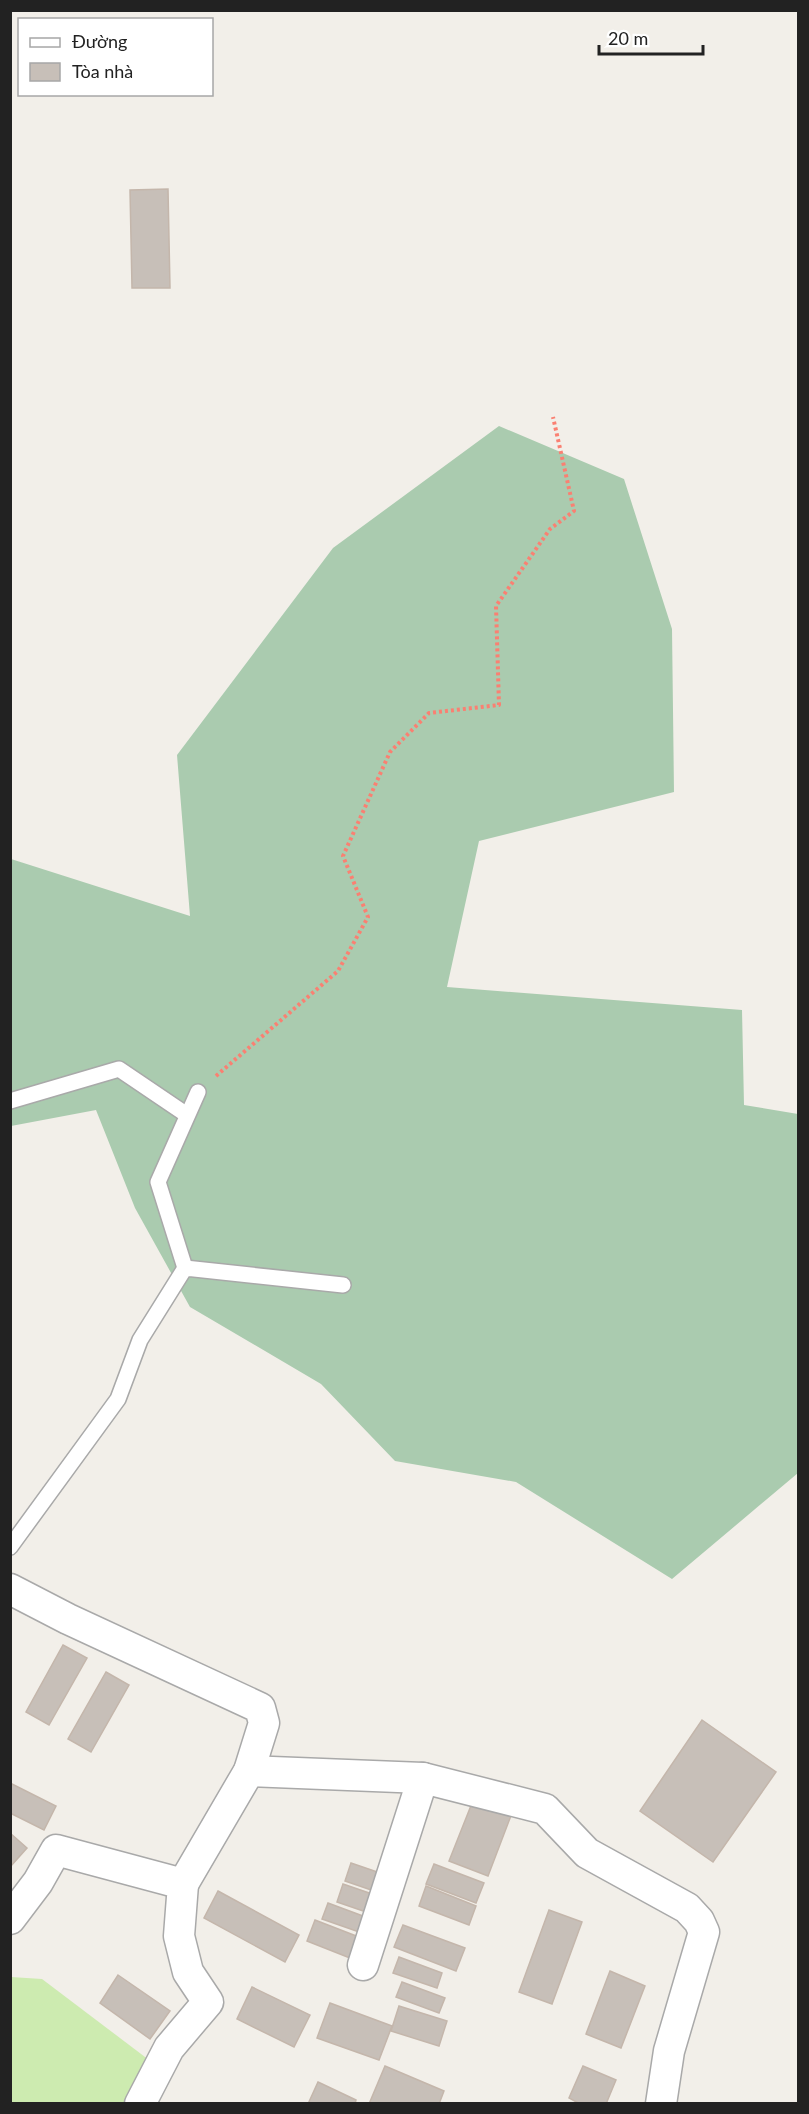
<svg xmlns="http://www.w3.org/2000/svg" width="809" height="2114" font-family="Lato,sans-serif">
  <style>
    .grass { fill: #cdebb0 }
    .cemetery { fill: #aacbaf }
    .building { fill: #c7bfb8; stroke: #c4b6ab; stroke-width: 1.5 }
    .lines { fill: none; stroke-linecap: round; stroke-linejoin: round }
    .service-casing { stroke: #a9a9a9; stroke-width: 18 }
    .minor-casing { stroke: #a9a9a9; stroke-width: 33 }
    .path { stroke: #fa8072; stroke-width: 4; stroke-dasharray: 3 3; stroke-linecap: butt }
    .service { stroke: #fff; stroke-width: 15 }
    .minor { stroke: #fff; stroke-width: 30 }
  </style>
  <rect width="100%" height="100%" fill="#f2efe9"/>
  <path class="grass" d="M11,1977L42,1979L149,2060L130,2103L11,2104Z"/>
  <path class="cemetery" d="M499,426L624,479L672,629L674,792L479,841L447,987L742,1010L744,1105L798,1114V1473L672,1579L516,1482L395,1461L321,1384L190,1307L135,1208L96,1110L11,1126V859L190,916L177,755L333,548Z"/>
  <g class="building">
    <path d="M168,189L170,288H132L130,190Z"/>
    <path d="M63,1645L87,1658L49,1725L26,1712Z"/>
    <path d="M106,1672L129,1685L91,1752L68,1739Z"/>
    <path d="M702,1720L776,1772L713,1862L640,1811Z"/>
    <path d="M10,1783L56,1806L44,1830L10,1813Z"/>
    <path d="M474,1798L512,1813L488,1876L449,1861Z"/>
    <path d="M10,1833L27,1848L10,1867Z"/>
    <path d="M351,1863L386,1875L380,1893L345,1881Z"/>
    <path d="M434,1864L484,1883L476,1903L426,1884Z"/>
    <path d="M343,1884L378,1896L372,1914L337,1902Z"/>
    <path d="M426,1886L476,1906L469,1925L419,1906Z"/>
    <path d="M218,1891L299,1935L285,1962L204,1918Z"/>
    <path d="M328,1903L371,1919L365,1934L322,1919Z"/>
    <path d="M549,1910L582,1922L552,2004L519,1992Z"/>
    <path d="M315,1920L364,1939L355,1960L307,1941Z"/>
    <path d="M403,1925L465,1948L456,1971L394,1947Z"/>
    <path d="M399,1957L442,1973L437,1988L393,1973Z"/>
    <path d="M610,1971L645,1986L621,2048L586,2034Z"/>
    <path d="M118,1975L170,2011L150,2039L100,2003Z"/>
    <path d="M402,1982L445,1998L439,2013L396,1997Z"/>
    <path d="M252,1987L310,2015L294,2047L237,2019Z"/>
    <path d="M330,2003L392,2026L379,2060L317,2038Z"/>
    <path d="M399,2006L447,2021L439,2046L391,2031Z"/>
    <path d="M385,2066L444,2091L439,2104H369Z"/>
    <path d="M583,2066L616,2080L606,2104H580L569,2098Z"/>
    <path d="M318,2082L356,2100L355,2104H308Z"/>
  </g>
  <g class="lines">
    <g class="service-casing">
      <g id="service">
        <path d="M10,1101L119,1069L187,1115"/>
        <path d="M185,1268L158,1182L198,1092"/>
        <path d="M10,1547L118,1399L140,1340L185,1268L343,1285"/>
      </g>
    </g>
    <g class="minor-casing">
      <g id="minor">
        <path d="M10,1589L68,1619L260,1708L264,1723L249,1771L183,1884"/>
        <path d="M249,1771L423,1778L545,1809L587,1853L687,1908L699,1921L704,1932L669,2051L661,2104"/>
        <path d="M10,1919L38,1882L56,1850L183,1884L179,1936L188,1972L208,2002L169,2048L140,2104"/>
        <path d="M363,1965L423,1778"/>
      </g>
    </g>
    <path class="path" d="M216,1076L338,971L368,917L343,856L390,752L429,713L499,705L496,606L550,529L574,511L553,417"/>
    <use href="#service" class="service"/>
    <use href="#minor" class="minor"/>
  </g>
  <rect width="809" height="2114" fill="none" stroke="#222222" stroke-width="24"/>
  <rect x="18" y="18" width="195" height="78" fill="#ffffff" stroke="#a7a7a7" stroke-width="1.5"/>
  <rect x="30" y="38" width="30" height="9" fill="#ffffff" stroke="#a7a7a7" stroke-width="1.5"/>
  <text x="72" y="48" font-size="18" fill="#222222">Đường</text>
  <rect x="30" y="63" width="30" height="18" fill="#c7bfb8" stroke="#a7a7a7" stroke-width="1.5"/>
  <text x="72" y="78" font-size="18" fill="#222222">Tòa nhà</text>
  <path d="M599 45v9h104v-9" fill="none" stroke="#222222" stroke-width="3"/>
  <text x="608" y="45" font-size="18" fill="#222222" stroke="#ffffff" stroke-width="4.5" paint-order="stroke">20 m</text>
</svg>
